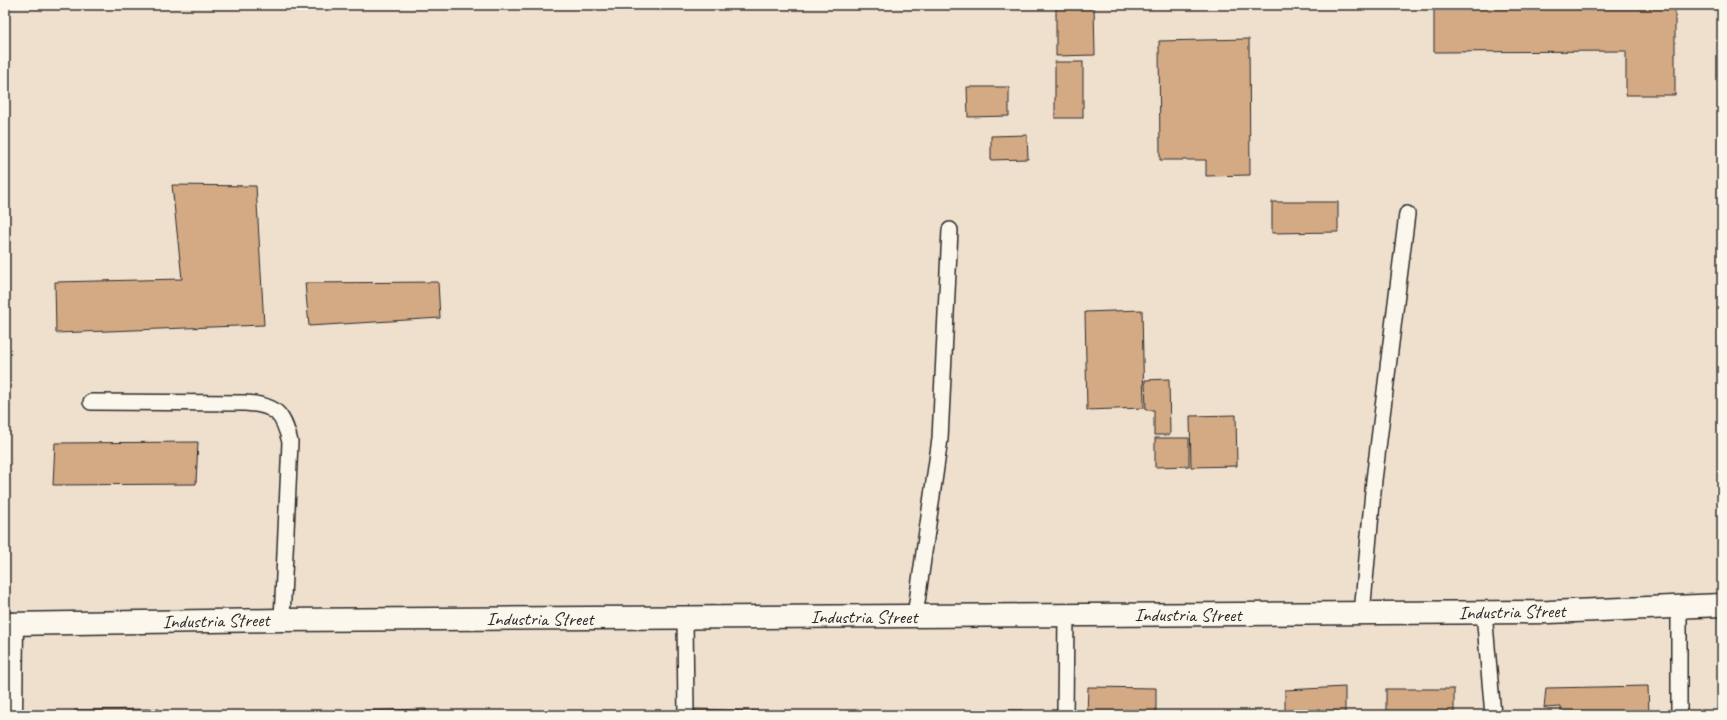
<svg xmlns="http://www.w3.org/2000/svg" width="1727" height="720" font-family="Caveat,sans-serif">
  <style>
    .built { fill: #efe0cd }
    .building { fill: #d4aa85; stroke: #2b2b2b }
    .lines { fill: none; stroke-linecap: round; stroke-linejoin: round }
    .lane-casing { stroke: #2b2b2b; stroke-width: 18 }
    .street-casing { stroke: #2b2b2b; stroke-width: 25 }
    .lane { stroke: #fbf7ec; stroke-width: 15 }
    .street { stroke: #fbf7ec; stroke-width: 22 }
    .labels { text-anchor: middle; dominant-baseline: central; stroke-width: 3; stroke-linejoin: round; paint-order: stroke }
    .street-label { font-size: 19px; fill: #2b2b2b; stroke: #fbf7ec }
  </style>
  <rect width="100%" height="100%" fill="#fbf7ec"/>
  <filter id="ink" filterUnits="userSpaceOnUse"><feTurbulence type="fractalNoise" baseFrequency=".025" numOctaves="2"/><feDisplacementMap in="SourceGraphic" scale="8" xChannelSelector="R" yChannelSelector="G"/><feConvolveMatrix kernelMatrix="1 2 1 2 8 2 1 2 1" color-interpolation-filters="sRGB"/></filter>
  <g filter="url(#ink)">
    <rect class="built" x="5" y="5" width="1717" height="710"/>
    <g class="building">
      <path d="M1056,5H1094L1095,55L1056,56Z"/>
      <path d="M1434,5H1675V95H1626V51L1434,52Z"/>
      <path d="M1249,39L1250,175L1206,176V160H1160L1159,41Z"/>
      <rect x="1055" y="62" width="28" height="56"/>
      <path d="M967,87H1009V116L968,117Z"/>
      <path d="M1027,135L1028,159L991,160V136Z"/>
      <path d="M172,185L256,186L264,325L56,333L55,282L182,279Z"/>
      <path d="M1272,202H1338V232L1272,233Z"/>
      <path d="M438,282L440,318L309,326L305,283Z"/>
      <path d="M1142,310L1144,408L1087,410L1085,312Z"/>
      <path d="M1169,379L1170,435H1154V410H1146L1145,380Z"/>
      <path d="M1236,415L1237,466L1191,467L1190,416Z"/>
      <path d="M1155,438H1189V466L1155,467Z"/>
      <path d="M198,442L196,484L53,485L55,443Z"/>
      <path d="M1648,686L1649,715H1561V707L1544,708L1546,688Z"/>
      <path d="M1088,687L1156,688V715H1087Z"/>
      <path d="M1345,687V715H1285V690Z"/>
      <rect x="1386" y="689" width="68" height="26"/>
      <path d="M159,709V715H75V710Z"/>
      <path d="M426,709V715H346V711Z"/>
      <path d="M695,709L788,712V715H695Z"/>
      <rect x="1005" y="710" width="17" height="5"/>
    </g>
    <g class="lines">
      <g class="lane-casing">
        <g id="lane">
          <path d="M91,402L245,403C276,405 283,413 290,442L282,620"/>
          <path d="M1679,607V715"/>
          <path d="M1484,613L1493,715"/>
          <path d="M1362,614L1374,480L1407,214"/>
          <path d="M915,616L940,439L950,230"/>
          <path d="M685,618L686,715"/>
          <path d="M1065,715L1066,615"/>
        </g>
      </g>
      <g class="street-casing">
        <g id="street">
          <path d="M5,624L282,620L1549,612L1722,605"/>
          <path d="M11,715L12,624"/>
        </g>
      </g>
      <use href="#lane" class="lane"/>
      <use href="#street" class="street"/>
    </g>
  </g>
  <g class="labels">
    <g class="street-label">
      <text transform="translate(1512 612) rotate(-1)">Industria Street</text>
      <text x="1188" y="615">Industria Street</text>
      <text x="864" y="617">Industria Street</text>
      <text x="540" y="619">Industria Street</text>
      <text transform="translate(216 621) rotate(-1)">Industria Street</text>
    </g>
  </g>
  <rect width="1727" height="720" fill="none" stroke="#fbf7ec" stroke-width="20"/>
  <rect x="10" y="10" width="1707" height="700" fill="none" stroke="#2b2b2b" stroke-width="1.5" filter="url(#ink)"/>
</svg>
